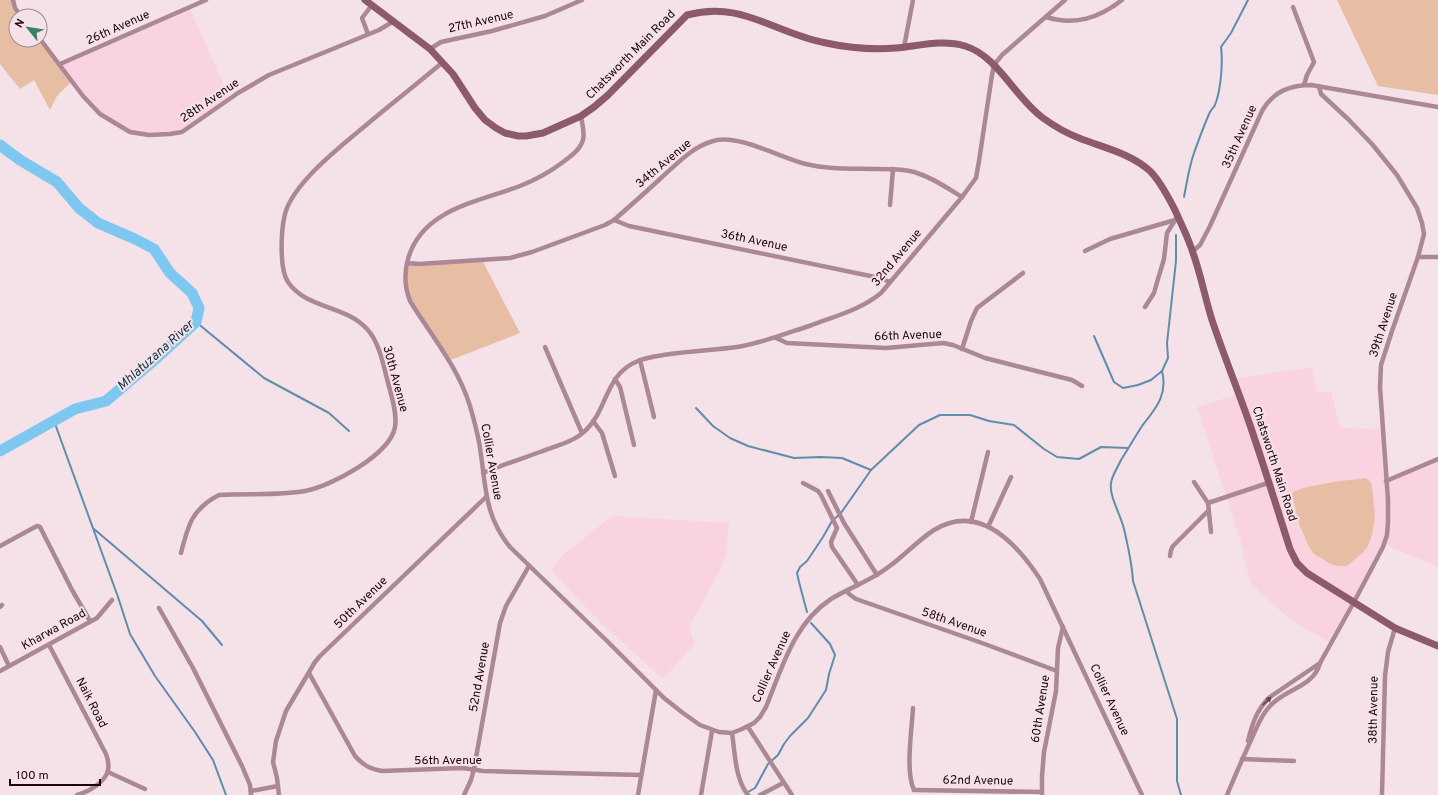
<svg xmlns="http://www.w3.org/2000/svg" width="1438" height="795" font-family="Overpass,sans-serif">
  <style>
    .built { fill: #f9d3e0; fill-rule: evenodd }
    .green { fill: #e7bea4 }
    .lines { fill: none; stroke-linecap: round; stroke-linejoin: round }
    .stream { stroke: #618cac; stroke-width: 2 }
    .river { stroke: #7ec7f0; stroke-width: 11 }
    .street { stroke: #ac8795; stroke-width: 4.5 }
    .secondary { stroke: #8c596d; stroke-width: 7 }
    .oneway { fill: #654552 }
    .labels { text-anchor: middle; dominant-baseline: central; stroke-width: 4; stroke-linejoin: round; paint-order: stroke }
    .street-label { font-size: 12px; fill: #1e030f; stroke: #f4e2e8 }
    .water-label { font-size: 13px; font-style: italic; fill: #0f3142; stroke: #f4e2e8 }
  </style>
  <rect width="100%" height="100%" fill="#f4e2e8"/>
  <g class="built">
    <path d="M189,7L230,99L178,133L137,134L100,114L60,64Z"/>
    <path d="M1312,367L1317,392L1331,391L1340,428L1382,429L1385,481L1438,459V567L1395,549L1384,542L1331,643L1304,628L1283,613L1264,596L1252,584L1242,555L1245,554L1197,407L1239,394L1233,379ZM1366,478L1373,495L1375,518L1372,535L1368,546L1351,563L1330,564L1325,562L1314,554L1304,537L1299,524L1292,493L1313,486L1354,479Z"/>
    <path d="M612,516L729,523L726,556L721,568L689,627L694,644L663,679L600,622L551,570L564,554Z"/>
  </g>
  <g class="green">
    <path d="M0,0H13L20,16H16V40H40L72,81L57,96L50,110L34,80L20,89L0,64Z"/>
    <path d="M1337,0H1438V95L1378,86Z"/>
    <path d="M482,260L520,333L448,361L409,301L406,263Z"/>
    <path d="M1366,478L1371,483L1373,495L1375,518L1372,535L1368,546L1363,552L1351,563L1346,566H1337L1330,564L1314,554L1309,547L1299,524L1292,493C1299,486 1354,479 1366,478Z"/>
  </g>
  <g class="lines">
    <g class="stream">
      <path d="M1184,197C1187,182 1189,167 1194,153C1199,139 1204,125 1210,112C1211,110 1214,107 1215,105C1221,90 1223,62 1221,47L1231,33L1248,0"/>
      <path d="M196,322L264,378L329,413L349,431"/>
      <path d="M1094,336L1114,382L1123,388L1138,385L1151,380L1162,371L1168,358L1167,343L1176,261V235"/>
      <path d="M1162,371C1168,395 1156,408 1142,426C1135,437 1128,449 1121,460C1118,467 1112,475 1111,483C1109,497 1121,515 1124,529C1128,546 1132,564 1133,581L1177,719V781L1181,795"/>
      <path d="M696,408L713,426L730,438L748,446L794,458L821,457L842,458L871,470"/>
      <path d="M54,421L118,597L130,634L155,676L195,732L213,760L226,795"/>
      <path d="M94,529L202,621L222,645"/>
      <path d="M807,612L799,582L797,573L800,567L807,561L823,537L832,521L841,513L871,470L919,425L940,415H970L989,421L1014,425L1044,449L1057,457L1079,459L1101,447L1128,448"/>
      <path d="M748,792L755,788L768,764L778,755L784,744L790,736L808,718L826,690L829,674L835,655L830,644L811,623"/>
    </g>
    <path class="river" d="M0,145L20,160L57,182L79,208L98,223L135,239L154,249L170,273L192,293L199,308L196,322L159,356L106,401L75,409L0,451"/>
    <g class="street">
      <path d="M13,0L15,8L21,16"/>
      <path d="M1293,7L1314,62L1307,75L1304,85"/>
      <path d="M1046,17C1075,26 1099,18 1122,0"/>
      <path d="M368,34L362,18L372,5"/>
      <path d="M40,39L83,96L100,114L130,132L149,135L170,134L182,132L238,93L269,75L379,30L394,21"/>
      <path d="M904,47L913,0"/>
      <path d="M430,49L441,42L492,31L545,16L582,0"/>
      <path d="M60,64L206,0"/>
      <path d="M581,116C582,124 585,132 583,140C580,150 570,157 563,162C550,172 535,180 520,186C478,202 422,209 408,259C404,273 405,288 410,301C431,335 458,367 470,406C474,420 478,434 480,448C486,486 484,515 510,547L606,640L664,698L683,713L700,725L719,732L732,733L742,729L754,723L760,717L766,707C782,668 794,623 831,599C849,588 870,581 887,568C903,557 917,541 934,530C980,502 1017,544 1040,579L1142,795"/>
      <path d="M890,205L893,169"/>
      <path d="M614,220L629,226L880,278L890,282"/>
      <path d="M1085,251L1110,239L1175,220"/>
      <path d="M1193,251L1200,245L1210,226L1262,111C1273,92 1289,85 1311,85L1438,107"/>
      <path d="M1418,257H1438"/>
      <path d="M407,263L419,264L510,258L532,252L605,225L614,220C630,206 646,192 661,178C677,164 692,147 713,141C737,133 781,158 806,164C830,170 856,168 881,169C892,169 904,169 914,172C932,177 947,188 962,197"/>
      <path d="M1145,307L1154,293L1158,279L1164,259L1167,233L1177,217"/>
      <path d="M776,338L787,343L886,348L943,343L953,345L985,358L1072,380L1082,386"/>
      <path d="M545,347L582,433"/>
      <path d="M962,349L971,321L977,308L1023,273"/>
      <path d="M640,360L654,417"/>
      <path d="M615,379L620,387L634,445"/>
      <path d="M593,421L602,433L615,476"/>
      <path d="M483,473C502,465 521,459 540,452C556,446 574,442 586,430C608,409 605,374 638,361C648,357 659,356 670,354C692,351 715,350 737,347C763,343 787,333 812,325C836,316 862,309 881,293L962,197L976,178L979,161L992,75L994,65L1002,55L1065,0"/>
      <path d="M1386,481L1438,459"/>
      <path d="M1194,482L1208,503L1211,532"/>
      <path d="M803,483L818,491L821,495L837,528L831,542L832,547L858,585"/>
      <path d="M828,491L844,523L877,575"/>
      <path d="M1208,503L1268,483"/>
      <path d="M971,522L988,452"/>
      <path d="M988,527L1011,477"/>
      <path d="M0,546L35,527L37,526L40,527L72,590L90,621"/>
      <path d="M181,553C188,525 192,509 219,495C247,493 277,496 305,491C331,486 390,455 395,427C397,415 393,401 390,390C384,370 381,344 367,329C346,305 306,309 288,282C279,269 281,230 285,214C293,183 341,146 365,126C391,104 417,84 443,62"/>
      <path d="M1170,556L1171,550L1173,546L1208,511"/>
      <path d="M847,591L849,594L856,599L982,643L1057,671"/>
      <path d="M0,607L2,605"/>
      <path d="M159,608L193,668L242,766L250,785L251,795"/>
      <path d="M49,645L106,754C108,759 109,764 108,770C106,782 88,792 77,795"/>
      <path d="M0,647L9,666"/>
      <path d="M0,671L97,618L112,600"/>
      <path d="M309,673L355,756C363,765 370,769 382,771L463,768L483,771L641,775"/>
      <path d="M913,708C912,729 905,771 914,790"/>
      <path d="M748,727L792,795"/>
      <path d="M732,733C735,753 735,779 748,795"/>
      <path d="M1248,741C1252,724 1257,709 1270,697L1320,663"/>
      <path d="M1242,759L1294,761"/>
      <path d="M108,772L145,789"/>
      <path d="M914,790L1042,792"/>
      <path d="M251,791L278,786"/>
      <path d="M279,795L277,778L273,762L276,741L286,711L315,662L320,656L486,497"/>
      <path d="M464,795L471,780L474,769L500,623L506,606L529,566"/>
      <path d="M638,795L656,690"/>
      <path d="M701,795L712,731"/>
      <path d="M760,795L783,783"/>
      <path d="M1042,795V776L1044,752L1056,691L1058,648L1063,627"/>
      <path d="M1227,795C1235,776 1243,757 1252,738C1257,727 1261,715 1270,706C1285,689 1314,687 1320,663L1354,602L1383,547L1387,535L1388,522V500L1380,387L1381,365L1392,331L1418,257L1424,234L1422,223L1417,208L1397,175L1372,144L1348,119L1321,94L1319,86"/>
      <path d="M1382,795L1385,676L1388,652L1395,628"/>
    </g>
    <path class="secondary" d="M365,0L430,49L453,74L475,108L485,120L496,128L505,133L518,136H526L543,133L581,116L594,107L608,95L687,15C742,0 773,33 826,43C849,48 872,50 896,48C919,46 942,39 965,46C998,56 1015,98 1043,118C1054,126 1066,133 1079,138C1104,148 1130,153 1150,171C1161,182 1168,197 1175,210C1181,224 1189,239 1193,253C1201,275 1205,298 1212,320C1224,356 1238,390 1250,425C1264,466 1277,508 1290,549L1297,563L1307,573L1395,628L1438,646"/>
  </g>
  <defs><path id="oneway-solid" d="M-6-.8H1V-3.2L6.5 0L1 3.2V.8H-6Z"/></defs>
  <use class="oneway" href="#oneway-solid" transform="translate(1267 701) rotate(-44)"/>
  <g class="labels">
    <g class="street-label">
      <text transform="translate(481 22) rotate(-13)">27th Avenue</text>
      <text transform="translate(118 28) rotate(-24)">26th Avenue</text>
      <text transform="translate(631 55) rotate(-45)">Chatsworth Main Road</text>
      <text transform="translate(210 101) rotate(-34)">28th Avenue</text>
      <text transform="translate(1240 137) rotate(-66)">35th Avenue</text>
      <text transform="translate(664 164) rotate(-40)">34th Avenue</text>
      <text transform="translate(754 241) rotate(12)">36th Avenue</text>
      <text transform="translate(897 258) rotate(-50)">32nd Avenue</text>
      <text transform="translate(1384 325) rotate(-72)">39th Avenue</text>
      <text transform="translate(908 336) rotate(-2)">66th Avenue</text>
      <text transform="translate(395 379) rotate(75)">30th Avenue</text>
      <text transform="translate(491 462) rotate(80)">Collier Avenue</text>
      <text transform="translate(1274 464) rotate(72)">Chatsworth Main Road</text>
      <text transform="translate(361 603) rotate(-44)">50th Avenue</text>
      <text transform="translate(954 623) rotate(19)">58th Avenue</text>
      <text transform="translate(54 630) rotate(-29)">Kharwa Road</text>
      <text transform="translate(772 667) rotate(-66)">Collier Avenue</text>
      <text transform="translate(480 677) rotate(-80)">52nd Avenue</text>
      <text transform="translate(1109 700) rotate(65)">Collier Avenue</text>
      <text transform="translate(91 703) rotate(63)">Naik Road</text>
      <text transform="translate(1041 709) rotate(-81)">60th Avenue</text>
      <text transform="translate(1374 710) rotate(-89)">38th Avenue</text>
      <text x="448" y="761">56th Avenue</text>
      <text transform="translate(978 781) rotate(1)">62nd Avenue</text>
    </g>
    <g class="water-label">
      <text transform="translate(156 356) rotate(-42)">Mhlatuzana River</text>
    </g>
  </g>
  <g transform="translate(28 28) rotate(300)"><circle r="19" fill="#f4e2e8" stroke="#9e8991"/>
  <path d="M0-3L7 15L0 10L-7 15Z" fill="#3c7d6c"/>
  <text y="-6" font-size="11" font-weight="bold" text-anchor="middle" fill="#1e030f">N</text>
  </g>
  <path d="M10 779v6h90v-6" fill="none" stroke="#1e030f" stroke-width="2"/>
  <text x="16" y="779" font-size="12" fill="#1e030f" stroke="#f4e2e8" stroke-width="3" paint-order="stroke">100 m</text>
</svg>
